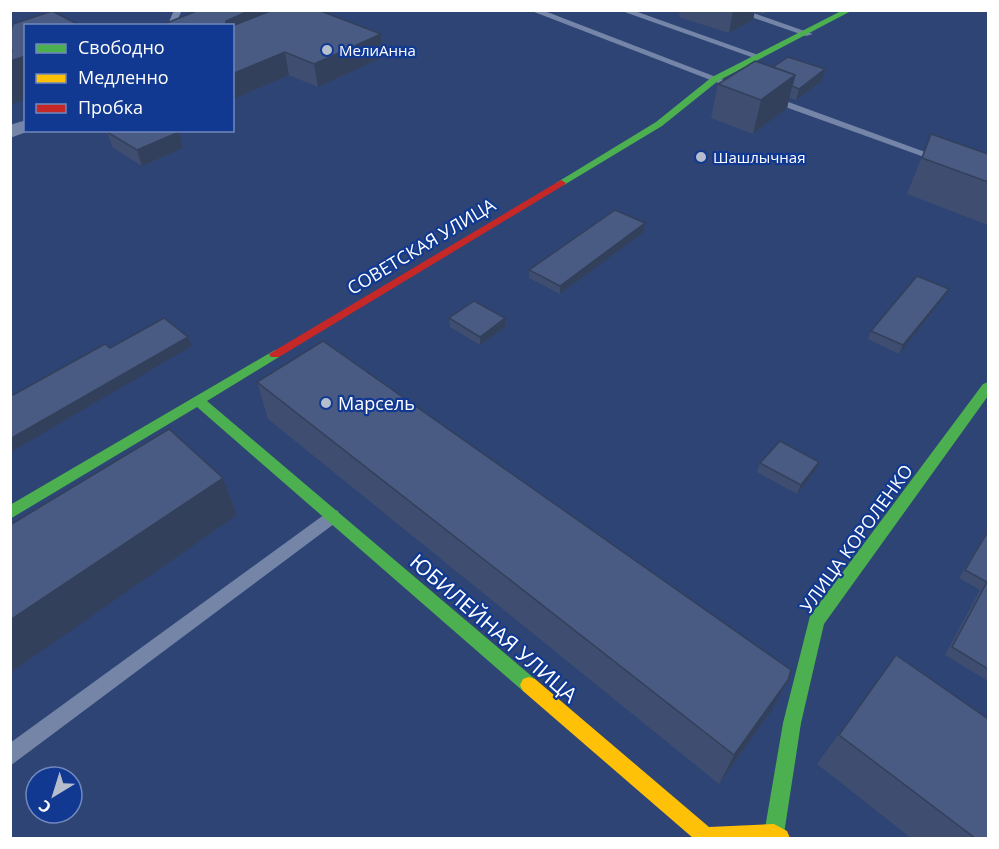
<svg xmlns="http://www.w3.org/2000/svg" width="999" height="849" font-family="'Open Sans',sans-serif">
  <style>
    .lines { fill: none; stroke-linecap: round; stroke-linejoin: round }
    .lane { fill: #7585a7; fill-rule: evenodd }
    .street { fill: #7585a7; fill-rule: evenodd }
    .fast { fill: #4caf50; fill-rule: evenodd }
    .slow { fill: #ffc107; fill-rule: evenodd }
    .jam { fill: #c62828; fill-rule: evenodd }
    .wall { fill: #3f4e70 }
    .shaded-wall { fill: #33405b }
    .building { fill: #495b82; stroke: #33405b; stroke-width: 1.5 }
    .poi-dot { fill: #b6bece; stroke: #113991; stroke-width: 2 }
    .labels { text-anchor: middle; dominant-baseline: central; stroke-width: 4.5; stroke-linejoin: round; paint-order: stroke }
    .far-poi-label { font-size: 15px; fill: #fff; stroke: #113991; text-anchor: start }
    .street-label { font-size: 18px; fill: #fff; stroke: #113991 }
    .poi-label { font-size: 18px; fill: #fff; stroke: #113991; text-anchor: start }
    .near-street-label { font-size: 21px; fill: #fff; stroke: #113991 }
  </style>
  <rect width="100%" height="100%" fill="#2e4474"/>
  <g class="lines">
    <g class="lane">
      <path d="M174,10H182L175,26H164L169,22Z"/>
      <path d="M529,10H542L729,82L721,84Z"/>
      <path d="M619,10H632L764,57L757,59Z"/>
      <path d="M731,10H745L813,34L806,36Z"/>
      <path d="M766,96H772L947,160L938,162L766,100Z"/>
      <path d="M332,509L338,511L340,516L338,521L10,766V743Z"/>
    </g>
    <path class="street" d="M26,120V130H32L10,138V125Z"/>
    <g class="fast">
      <path d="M843,10H853L718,81L662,126L564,185L556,183L656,122L712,77Z"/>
      <path d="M275,350L279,351L281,354L279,357L207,401L535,679L538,685L535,691L529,693L523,691L197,407L10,519V505Z"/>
      <path d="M988,382V396L824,624L801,723L784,834L782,838H766L764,834L783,723L810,616L983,384Z"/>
    </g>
    <path class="slow" d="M529,677L535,679L709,827L774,824L787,831L790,838H693L523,691L520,685L523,679Z"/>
    <path class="jam" d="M561,180L566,183L564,185L279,357H271L269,354Z"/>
  </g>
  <g class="wall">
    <path d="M680,10H770L763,14L755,11L753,20L729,33L679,17Z"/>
    <path d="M232,26L381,34L383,57L318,87L289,75L232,100Z"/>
    <path d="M773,67L825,69L822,81L796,100L789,98L787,108L753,134L711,118L718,84Z"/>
    <path d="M107,132L183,148L142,166L113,148Z"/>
    <path d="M931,134L988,154V225L907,194Z"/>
    <path d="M645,223L644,232L560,294L529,278V270Z"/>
    <path d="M949,289L944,297L899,354L868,339L871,331Z"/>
    <path d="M449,318L505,327L480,345L450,327Z"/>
    <path d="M257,382L771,711L719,784L268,419Z"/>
    <path d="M819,462L815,471L797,494L757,472L760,463Z"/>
    <path d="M988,529V681L945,655L980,590L959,578Z"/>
    <path d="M896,655L988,838H911L817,764Z"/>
  </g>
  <g class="shaded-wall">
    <path d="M251,10H285L232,42V26H225L226,21Z"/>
    <path d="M733,10H755L753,20L729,33Z"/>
    <path d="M381,34L383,57L318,87L314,64Z"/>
    <path d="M285,52L289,75L232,100V74Z"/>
    <path d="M26,56V99L10,105V61Z"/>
    <path d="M825,69L822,81L796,100L799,89Z"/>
    <path d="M795,75L787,108L753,134L761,100Z"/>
    <path d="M179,132L183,148L142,166L137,150Z"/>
    <path d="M645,223L644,232L560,294V286Z"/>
    <path d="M949,289L944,297L899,354L903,345Z"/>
    <path d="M505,318V327L480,345V337Z"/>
    <path d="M188,337L192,346L11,452L10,439Z"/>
    <path d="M819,462L815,471L797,494L801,485Z"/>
    <path d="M223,478L237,515L10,673V620Z"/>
    <path d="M788,680L771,711L719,784L734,755Z"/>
  </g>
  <g class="building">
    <path d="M199,10H251L226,21L225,26H159Z"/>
    <path d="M273,10H318L381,34L314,64L285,52L232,74V26Z"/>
    <path d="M52,11L81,26H26V56L10,61L12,50L10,49V34L13,24Z"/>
    <path d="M788,57L825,69L799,89L792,86L795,75L773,67Z"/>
    <path d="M755,61L795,75L761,100L718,84Z"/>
    <path d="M112,130H175L179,132L137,150L107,132Z"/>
    <path d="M931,134L988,154V182L922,158Z"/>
    <path d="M615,210L645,223L560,286L529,270Z"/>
    <path d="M917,276L949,289L903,345L871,331Z"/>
    <path d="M474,301L505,318L480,337L449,318Z"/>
    <path d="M164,318L188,337L10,439V392L13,395L105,344L110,348Z"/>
    <path d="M323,341L791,670L788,680L734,755L257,382Z"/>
    <path d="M169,429L223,478L10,620V525Z"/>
    <path d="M780,441L819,462L801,485L760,463Z"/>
    <path d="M988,531V669L952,647L987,582L965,570Z"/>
    <path d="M896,655L988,719V838H975L839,735Z"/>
  </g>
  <g class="poi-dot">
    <circle cx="327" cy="50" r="6"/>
    <circle cx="701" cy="157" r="6"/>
    <circle cx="326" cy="403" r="6"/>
  </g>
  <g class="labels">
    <g class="far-poi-label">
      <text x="339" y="50">МелиАнна</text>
      <text x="713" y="157">Шашлычная</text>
    </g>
    <g class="street-label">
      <text transform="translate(421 246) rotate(-31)">СОВЕТСКАЯ УЛИЦА</text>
      <text transform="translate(856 538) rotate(-54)">УЛИЦА КОРОЛЕНКО</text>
    </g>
    <g class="poi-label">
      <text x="338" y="403">Марсель</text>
    </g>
    <g class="near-street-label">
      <text transform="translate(494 628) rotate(41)">ЮБИЛЕЙНАЯ УЛИЦА</text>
    </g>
  </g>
  <rect width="999" height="849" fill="none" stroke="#ffffff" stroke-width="24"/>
  <rect x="24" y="24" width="210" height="108" fill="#113991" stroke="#7088bd" stroke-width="1.5"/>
  <rect x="36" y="44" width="30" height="9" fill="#4caf50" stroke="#7088bd" stroke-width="1.5"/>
  <text x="78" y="54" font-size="18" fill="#ffffff">Свободно</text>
  <rect x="36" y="74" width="30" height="9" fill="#ffc107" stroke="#7088bd" stroke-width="1.5"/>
  <text x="78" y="84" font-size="18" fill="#ffffff">Медленно</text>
  <rect x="36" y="104" width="30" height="9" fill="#c62828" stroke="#7088bd" stroke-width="1.5"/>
  <text x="78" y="114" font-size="18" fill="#ffffff">Пробка</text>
  <g transform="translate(54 795) rotate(218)"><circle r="28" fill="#113991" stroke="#7088bd" stroke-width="1.5"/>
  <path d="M0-4.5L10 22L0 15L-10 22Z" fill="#b6bece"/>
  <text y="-9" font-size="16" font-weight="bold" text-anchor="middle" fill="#ffffff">С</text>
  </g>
</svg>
